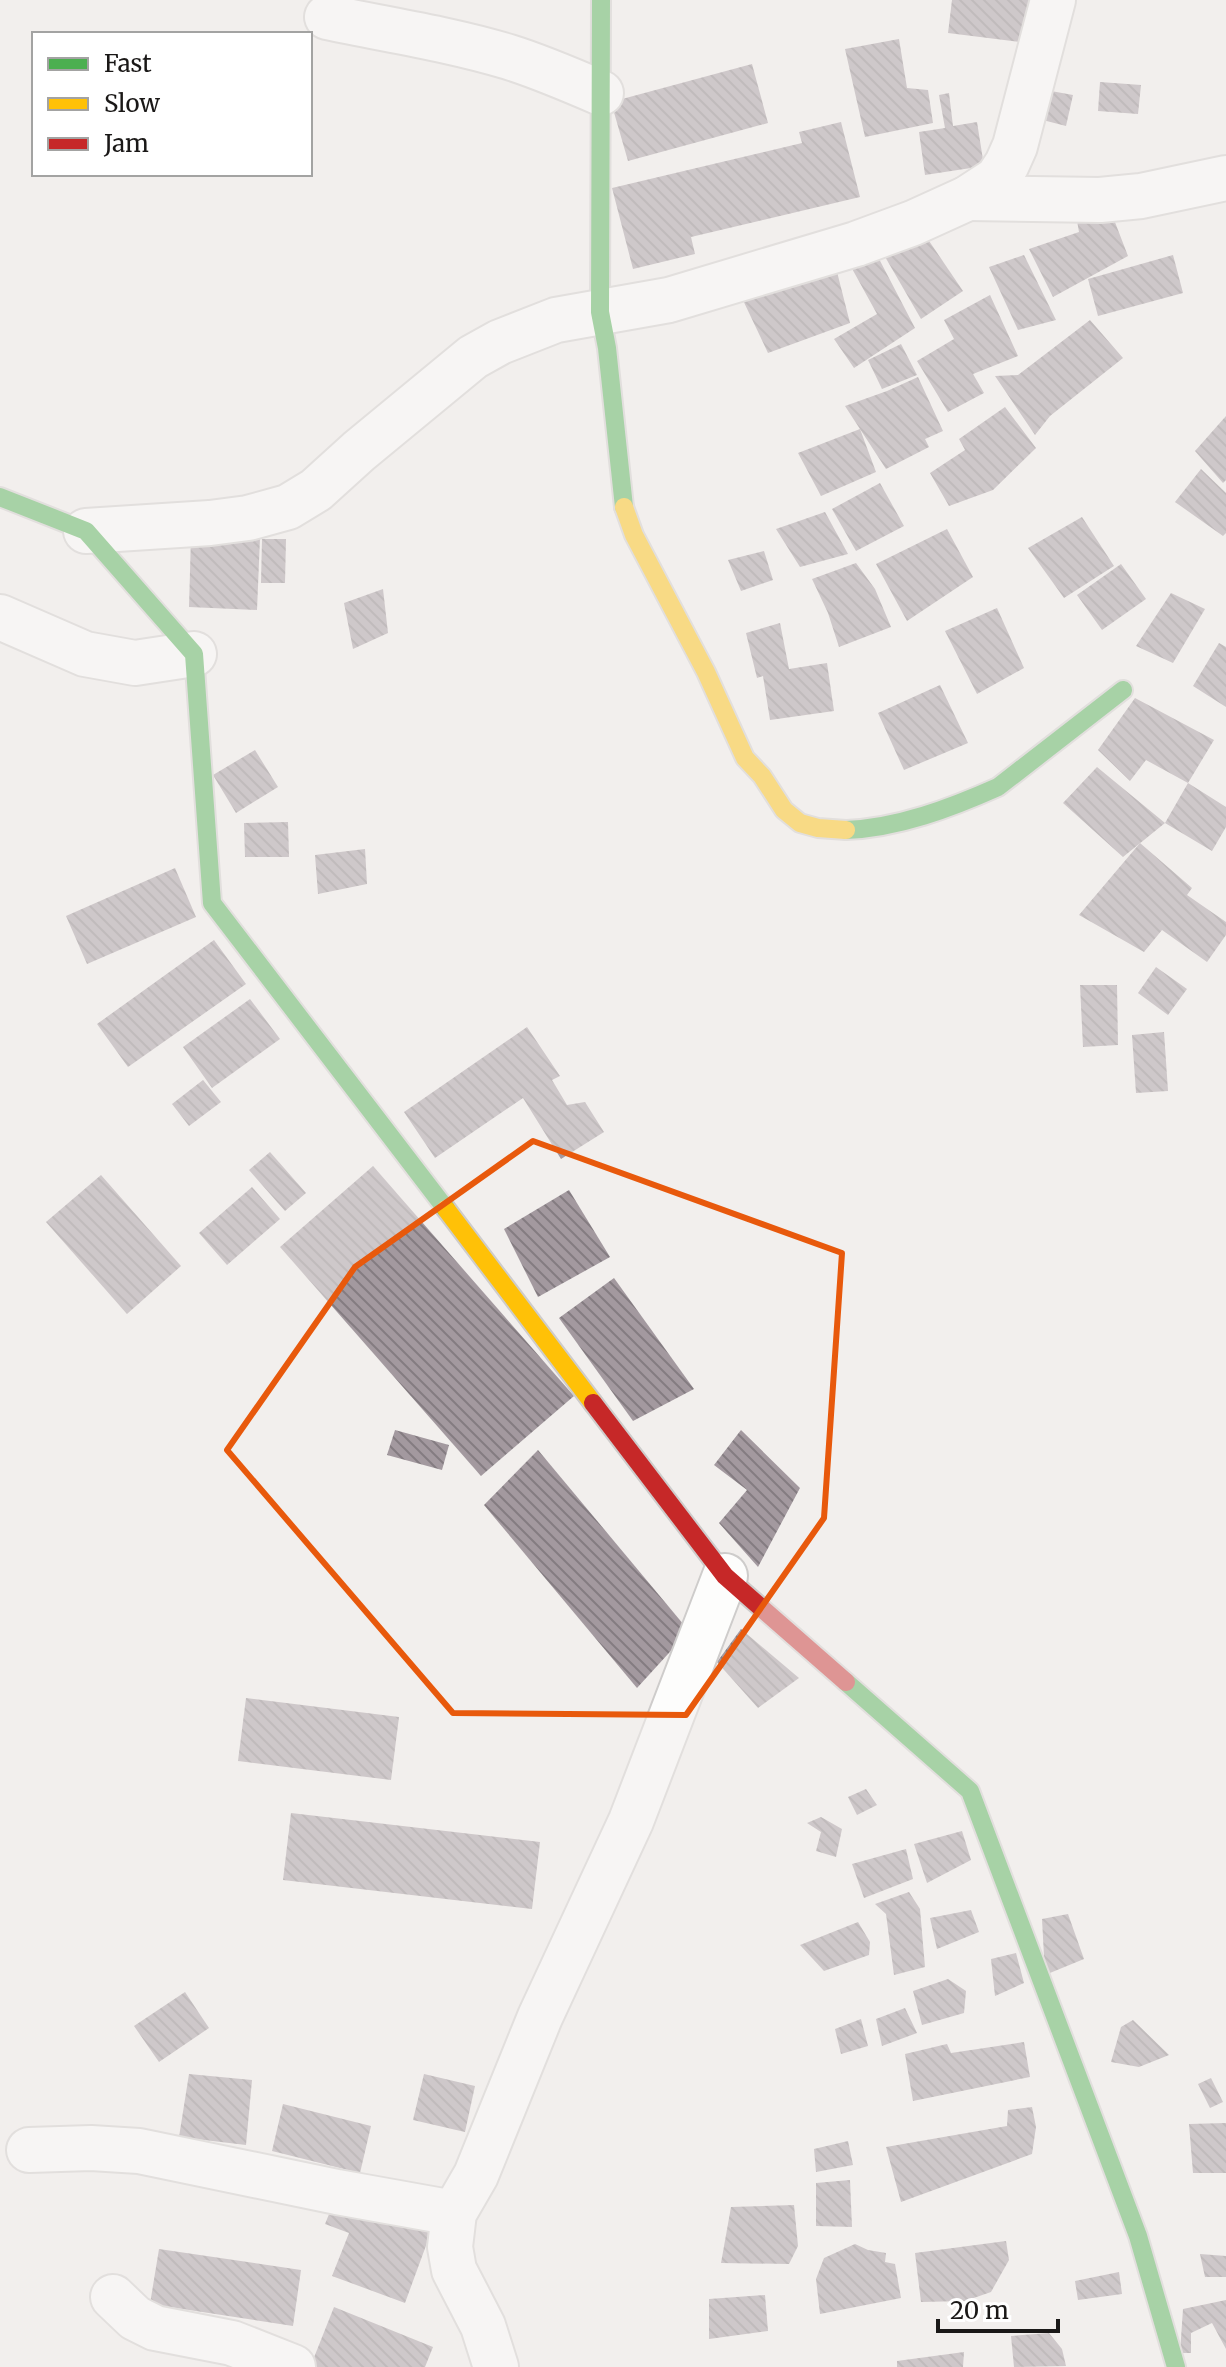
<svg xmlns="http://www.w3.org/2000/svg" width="1226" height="2367" font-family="Merriweather,serif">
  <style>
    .building { fill: url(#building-back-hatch) }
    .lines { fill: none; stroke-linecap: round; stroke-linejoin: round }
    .street-casing { stroke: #cecccb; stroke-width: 48 }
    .fast-casing { stroke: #cecccb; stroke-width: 22 }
    .slow-casing { stroke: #cecccb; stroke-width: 22 }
    .jam-casing { stroke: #cecccb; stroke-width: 22 }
    .street { stroke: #fdfdfc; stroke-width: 44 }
    .fast { stroke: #4caf50; stroke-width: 18 }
    .slow { stroke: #ffc107; stroke-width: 18 }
    .jam { stroke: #c62828; stroke-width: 18 }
    .marked { fill: none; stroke: #e8590c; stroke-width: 6; stroke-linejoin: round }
  </style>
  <defs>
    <pattern id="building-back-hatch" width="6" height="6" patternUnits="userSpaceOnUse" patternTransform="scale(2)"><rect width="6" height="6" fill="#a3999f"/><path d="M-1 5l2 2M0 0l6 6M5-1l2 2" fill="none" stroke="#847c81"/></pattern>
  </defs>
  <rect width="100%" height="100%" fill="#f2efed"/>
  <g class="building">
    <path d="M952,0H1034L1027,43L948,33Z"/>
    <path d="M899,39L907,88L928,90L933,123L865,137L845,49Z"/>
    <path d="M752,64L768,123L628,161L611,102Z"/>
    <path d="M1100,82L1141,85L1138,114L1098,111Z"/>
    <path d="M1040,89L1073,95L1066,126L1035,118Z"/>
    <path d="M949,93L953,126L977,122L984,166L925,175L919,132L945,128L939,95Z"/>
    <path d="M841,122L860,197L691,237L695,254L633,269L612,188L802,143L799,132Z"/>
    <path d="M1108,204L1128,256L1053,297L1029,249L1079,232L1076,215Z"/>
    <path d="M923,232L963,291L921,319L884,255Z"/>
    <path d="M877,255L915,328L854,368L834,339L877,314L850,265Z"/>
    <path d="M1024,255L1056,320L1018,330L989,267Z"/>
    <path d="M1173,255L1183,293L1098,316L1088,279Z"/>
    <path d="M836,268L850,323L768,353L741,296Z"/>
    <path d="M990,295L1018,356L973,374L984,393L948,412L917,361L954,339L944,320Z"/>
    <path d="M1090,320L1123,358L1050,416L1035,435L995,376L1018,375Z"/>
    <path d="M901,344L917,375L882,389L868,360Z"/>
    <path d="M918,377L943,431L925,439L929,447L886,469L845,406L887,391Z"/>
    <path d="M1005,407L1036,448L993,490L949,506L930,473L965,450L959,439Z"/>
    <path d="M1226,416V480L1223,483L1195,451Z"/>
    <path d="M860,429L876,472L821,496L798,453Z"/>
    <path d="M1201,469L1226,493V533L1223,536L1175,502Z"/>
    <path d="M880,483L904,526L856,551L832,509Z"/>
    <path d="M825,512L848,554L800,567L776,529Z"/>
    <path d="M1082,517L1114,566L1064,598L1028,548Z"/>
    <path d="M947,529L973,577L907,621L876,564Z"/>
    <path d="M191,536L260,538L257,610L189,607Z"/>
    <path d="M262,539H286L285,583H261Z"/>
    <path d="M764,551L773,580L741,591L728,560Z"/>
    <path d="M856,563L875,589L891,627L839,647L828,613L812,579Z"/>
    <path d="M1121,564L1146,599L1102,630L1077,595Z"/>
    <path d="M383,589L388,633L353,649L344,603Z"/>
    <path d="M1171,593L1205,609L1173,663L1136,646Z"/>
    <path d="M997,608L1024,668L977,694L945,631Z"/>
    <path d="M780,623L789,669L827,663L834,711L770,720L763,676L757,678L746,633Z"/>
    <path d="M1219,643L1226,647V707L1193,686Z"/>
    <path d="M940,685L968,743L904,770L878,713Z"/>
    <path d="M1135,698L1214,740L1188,783L1146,760L1130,781L1098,750Z"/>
    <path d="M255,750L278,787L236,813L213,775Z"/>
    <path d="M1097,767L1165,823L1188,783L1226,807V827L1212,851L1165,823L1123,857L1063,803Z"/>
    <path d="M288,822L289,857H245L244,823Z"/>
    <path d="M1140,843L1192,888L1187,895L1226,922V935L1207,962L1162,930L1144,952L1079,915Z"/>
    <path d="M365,849L367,884L318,894L315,855Z"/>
    <path d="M175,868L196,917L87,964L66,916Z"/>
    <path d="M214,940L246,984L128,1067L97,1024Z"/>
    <path d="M1156,967L1187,989L1168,1015L1138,993Z"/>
    <path d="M1080,985H1117L1118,1045L1083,1047Z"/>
    <path d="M250,999L280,1039L212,1088L183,1047Z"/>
    <path d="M527,1027L560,1076L552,1080L567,1105L585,1102L604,1132L561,1159L523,1098L435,1158L404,1112Z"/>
    <path d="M1164,1032L1168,1091L1136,1093L1132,1035Z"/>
    <path d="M203,1080L221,1102L189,1126L172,1104Z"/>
    <path d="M270,1152L306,1193L285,1211L249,1170Z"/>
    <path d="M373,1166L574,1396L481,1476L280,1247Z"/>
    <path d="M101,1175L181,1266L127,1314L46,1222Z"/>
    <path d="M252,1187L280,1219L227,1265L199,1233Z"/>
    <path d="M569,1190L610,1257L538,1297L504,1229Z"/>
    <path d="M614,1278L694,1389L633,1421L559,1318Z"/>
    <path d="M395,1430L449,1445L442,1470L387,1455Z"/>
    <path d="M741,1430L800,1488L758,1567L719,1523L747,1490L714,1465Z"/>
    <path d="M538,1450L689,1631L637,1688L484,1505Z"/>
    <path d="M741,1629L799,1678L758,1708L717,1662Z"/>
    <path d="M246,1698L399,1717L391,1780L238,1761Z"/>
    <path d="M866,1789L877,1805L857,1815L848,1797Z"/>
    <path d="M291,1813L540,1842L532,1909L283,1880Z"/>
    <path d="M821,1817L842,1829L836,1857L816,1851L821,1832L807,1823Z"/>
    <path d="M962,1831L971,1860L927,1883L914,1844Z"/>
    <path d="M906,1849L913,1879L864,1898L852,1864Z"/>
    <path d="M909,1892L920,1909L925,1967L894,1975L886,1914L875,1904Z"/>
    <path d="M971,1910L979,1932L937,1949L930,1918Z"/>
    <path d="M1068,1914L1084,1959L1045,1975L1042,1919Z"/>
    <path d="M858,1922L870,1942L869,1955L824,1971L800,1945Z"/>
    <path d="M1016,1953L1024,1983L995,1996L991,1959Z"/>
    <path d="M948,1979L966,1991L964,2013L922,2025L913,1991Z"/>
    <path d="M185,1992L209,2028L159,2062L134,2026Z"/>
    <path d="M905,2008L917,2033L882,2046L876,2019Z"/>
    <path d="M861,2019L868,2046L841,2054L835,2029Z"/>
    <path d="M1133,2020L1169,2055L1139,2067L1111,2062L1121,2027Z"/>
    <path d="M1024,2042L1030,2077L913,2101L905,2054L947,2044L951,2053Z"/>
    <path d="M189,2074L252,2080L246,2145L179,2137Z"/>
    <path d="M424,2074L475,2086L465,2132L413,2120Z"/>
    <path d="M1211,2078L1223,2102L1210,2108L1198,2084Z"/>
    <path d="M283,2104L371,2126L360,2173L272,2151Z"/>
    <path d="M1032,2107L1036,2127L1032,2154L901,2202L886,2147L1007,2126L1008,2110Z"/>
    <path d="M1226,2123V2173H1193L1189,2124Z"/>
    <path d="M848,2141L853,2165L816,2172L814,2149Z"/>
    <path d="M850,2180L852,2227L816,2226V2183Z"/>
    <path d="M336,2197L431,2232L405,2303L332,2276L349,2233L325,2224Z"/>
    <path d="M794,2205L798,2246L789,2264L721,2263L731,2207Z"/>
    <path d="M1006,2241L1009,2260L991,2292L965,2301L921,2302L915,2253Z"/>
    <path d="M855,2244L868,2250L886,2253L885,2262L895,2264L901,2298L820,2314L816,2279L824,2258Z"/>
    <path d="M159,2249L301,2270L293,2326L150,2304Z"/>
    <path d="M1200,2254L1226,2256V2277H1205Z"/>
    <path d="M1119,2272L1122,2294L1078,2300L1075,2281Z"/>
    <path d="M765,2295L768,2331L709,2339V2299Z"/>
    <path d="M1226,2300V2349L1212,2323L1191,2333V2353H1180L1183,2309Z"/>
    <path d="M334,2307L433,2347L425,2367H317L311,2365Z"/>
    <path d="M1049,2333L1062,2349L1066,2366L1014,2367L1011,2336Z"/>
    <path d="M964,2352L963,2367H897V2361Z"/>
  </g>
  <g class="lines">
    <g class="street-casing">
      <g id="street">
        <path d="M327,17C388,30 450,39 509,57C541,67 571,80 601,93"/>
        <path d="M968,198L1100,200L1141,196L1226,178"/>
        <path d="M86,531L210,523L248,518L288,507L316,490L359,451L473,357L500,342L556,320L669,300L856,244L913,223L968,198L997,179L1007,164L1015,146L1053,0"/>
        <path d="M0,617L85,654L135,663L194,654"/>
        <path d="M29,2150L91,2148L139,2151L337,2192L454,2213"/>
        <path d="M113,2297L135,2318L155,2328L232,2343L293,2367"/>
        <path d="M496,2367L483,2326L454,2270L450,2247L454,2213L476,2175L540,2017L631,1821L725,1576"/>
      </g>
    </g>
    <g class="fast-casing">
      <g id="fast">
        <path d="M601,0L600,312L607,348L624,507"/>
        <path d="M0,497L86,531L194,654L212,903L446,1209"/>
        <path d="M846,830C898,828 951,808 998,787L1123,690"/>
        <path d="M846,1682L970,1791L1138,2236L1176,2367"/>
      </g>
    </g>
    <g class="slow-casing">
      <g id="slow">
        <path d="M624,507L634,535L706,672L745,758L762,776L784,810L800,823L818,828L846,830"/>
        <path d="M446,1209L593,1403"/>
      </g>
    </g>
    <g class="jam-casing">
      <path id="jam" d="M593,1403L725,1576L846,1682"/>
    </g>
    <use href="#street" class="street"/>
    <use href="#fast" class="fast"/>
    <use href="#slow" class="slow"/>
    <use href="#jam" class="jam"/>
  </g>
  <path d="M0 0H1226V2367H0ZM533,1141L842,1253L824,1518L686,1715L453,1713L227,1450L355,1267Z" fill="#f2efed" fill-opacity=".55" fill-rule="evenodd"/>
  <path class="marked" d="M533,1141L842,1253L824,1518L686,1715L453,1713L227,1450L355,1267Z"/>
  <rect x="32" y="32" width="280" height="144" fill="#ffffff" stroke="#a3a3a2" stroke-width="2"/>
  <rect x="48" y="58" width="40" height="12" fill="#4caf50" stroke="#a3a3a2" stroke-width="2"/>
  <text x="104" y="72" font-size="24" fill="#1a1817">Fast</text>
  <rect x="48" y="98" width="40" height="12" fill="#ffc107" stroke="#a3a3a2" stroke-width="2"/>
  <text x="104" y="112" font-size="24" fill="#1a1817">Slow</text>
  <rect x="48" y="138" width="40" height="12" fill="#c62828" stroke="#a3a3a2" stroke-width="2"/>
  <text x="104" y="152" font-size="24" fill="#1a1817">Jam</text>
  <path d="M938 2319v12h120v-12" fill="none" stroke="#1a1817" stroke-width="4"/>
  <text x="950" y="2319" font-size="24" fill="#1a1817" stroke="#ffffff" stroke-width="6" paint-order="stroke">20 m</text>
</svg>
